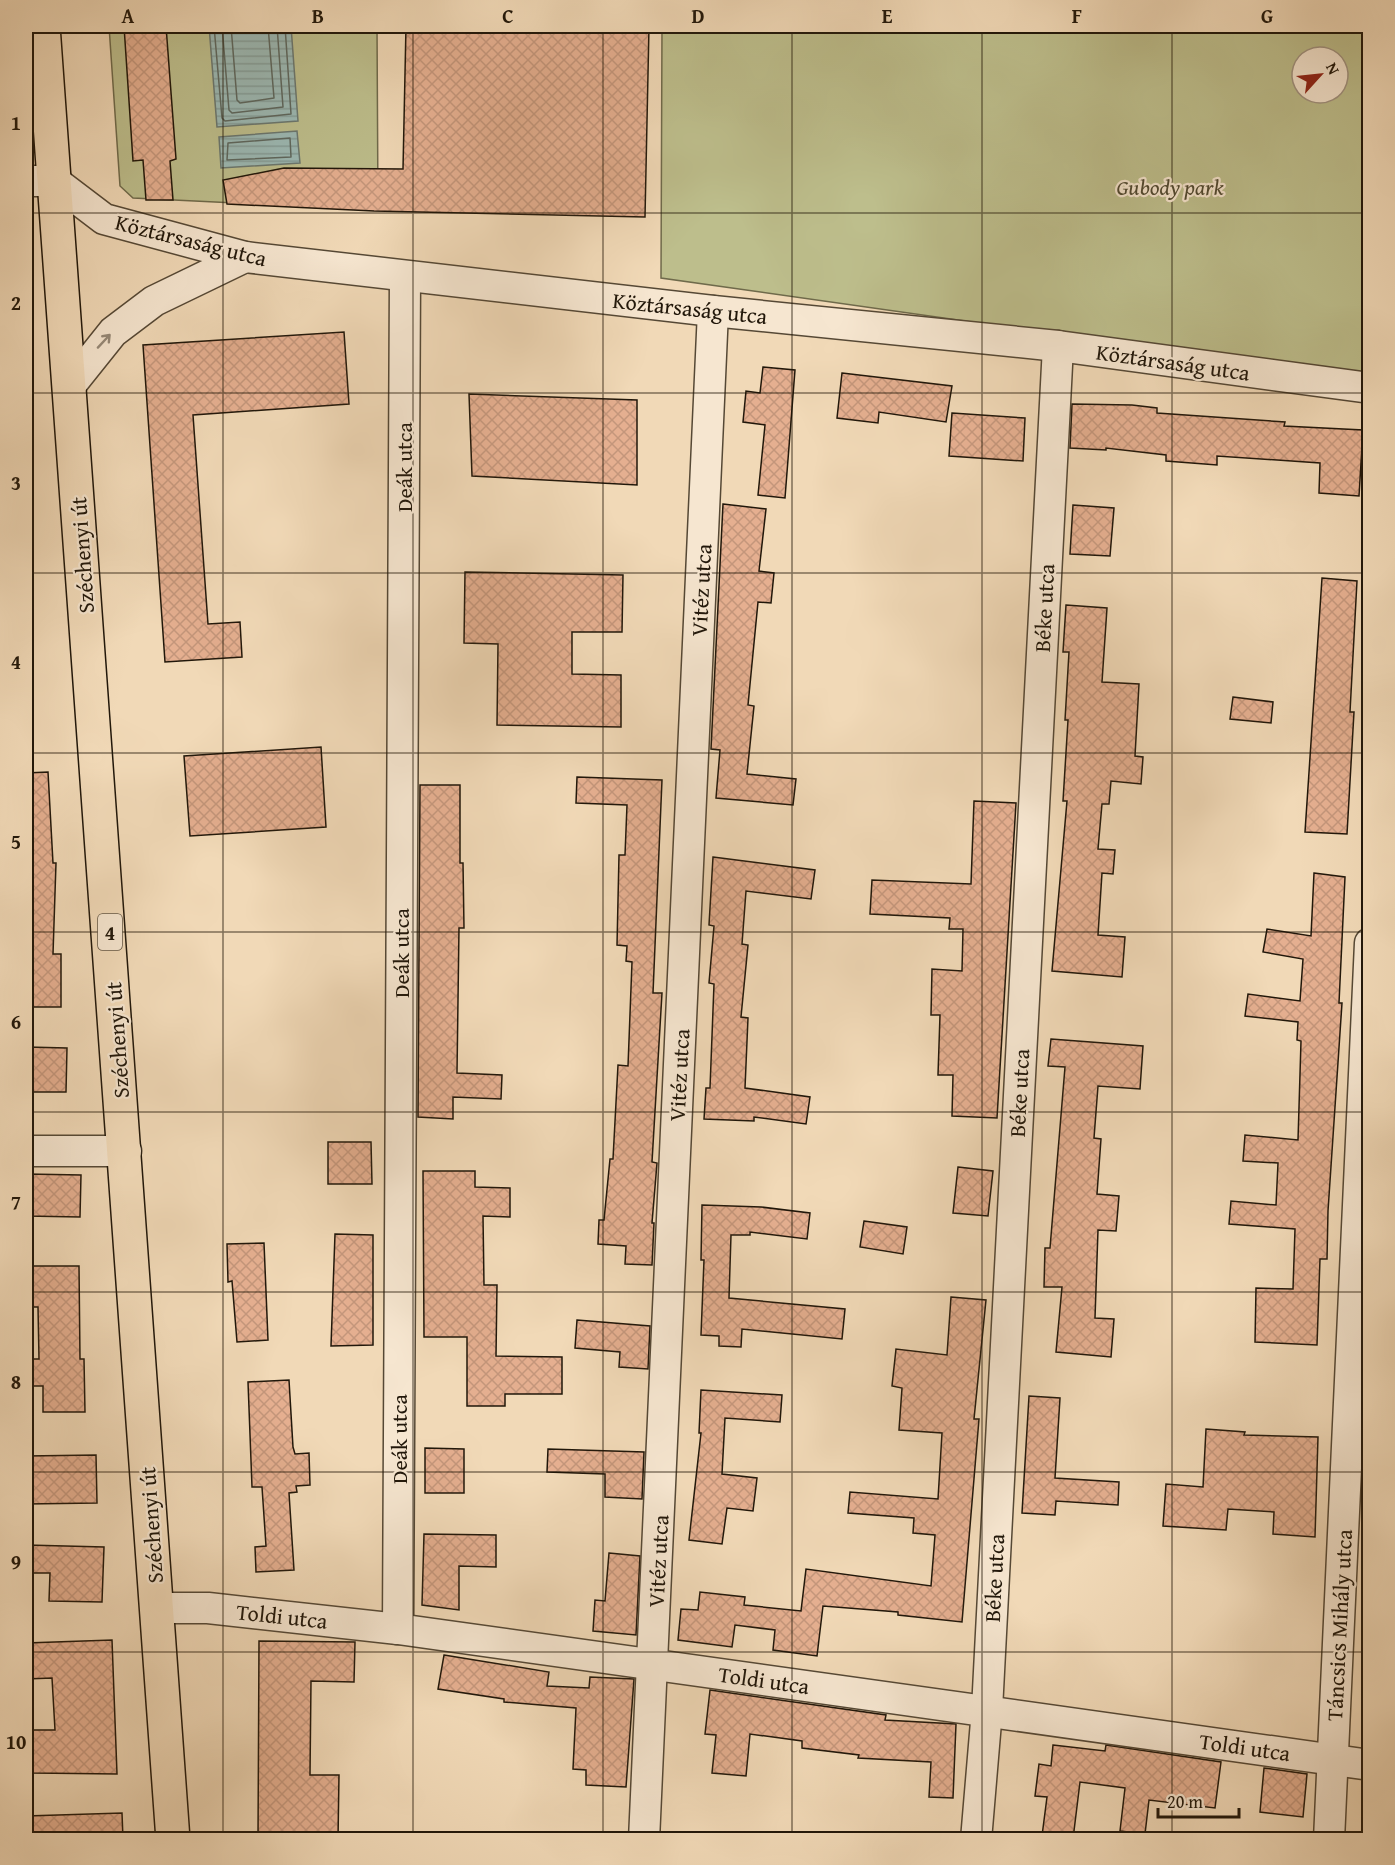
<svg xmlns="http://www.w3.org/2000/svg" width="1395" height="1865" font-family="'Gentium Book Plus',serif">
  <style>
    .park { fill: #bdbe8c; stroke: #6f6a4b; stroke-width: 1.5; fill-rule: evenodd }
    .water { fill: url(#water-rules); stroke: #6b7870; stroke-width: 1.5 }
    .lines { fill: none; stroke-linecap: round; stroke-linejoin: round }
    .shore { stroke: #5e685f; stroke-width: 1.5 }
    .building { fill: url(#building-cross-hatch); stroke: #21170a; stroke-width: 1.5 }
    .minor-casing { stroke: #554835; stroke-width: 33 }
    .major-casing { stroke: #21170a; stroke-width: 36 }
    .minor { stroke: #f6e6d0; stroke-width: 30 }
    .major { stroke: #f1d9b7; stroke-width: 33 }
    .oneway { stroke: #968977 }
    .grid { fill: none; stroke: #21170a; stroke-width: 1.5; stroke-opacity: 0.55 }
    .labels { text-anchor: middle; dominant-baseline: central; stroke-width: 4.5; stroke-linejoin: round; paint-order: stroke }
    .shield { fill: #f6e6d0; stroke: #615545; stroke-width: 1.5 }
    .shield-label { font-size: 21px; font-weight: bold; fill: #21170a }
    .park-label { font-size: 22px; font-style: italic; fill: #504931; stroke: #f6e6d0 }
    .street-label { font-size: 22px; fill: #21170a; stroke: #f6e6d0 }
    .neatline { fill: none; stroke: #21170a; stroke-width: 2 }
    .grid-label { font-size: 20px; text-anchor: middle; font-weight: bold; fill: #21170a }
  </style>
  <defs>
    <pattern id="water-rules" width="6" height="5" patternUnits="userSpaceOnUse" patternTransform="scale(1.5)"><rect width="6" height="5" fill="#9cb9b4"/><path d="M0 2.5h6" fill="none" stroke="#869e99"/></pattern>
    <pattern id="building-cross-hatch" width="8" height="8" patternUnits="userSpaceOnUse" patternTransform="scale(1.5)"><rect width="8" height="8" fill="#e5af90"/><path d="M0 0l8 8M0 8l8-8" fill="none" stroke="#c4967b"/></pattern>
  </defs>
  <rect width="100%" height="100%" fill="#f1d9b7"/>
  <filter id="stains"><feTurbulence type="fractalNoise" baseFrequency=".00333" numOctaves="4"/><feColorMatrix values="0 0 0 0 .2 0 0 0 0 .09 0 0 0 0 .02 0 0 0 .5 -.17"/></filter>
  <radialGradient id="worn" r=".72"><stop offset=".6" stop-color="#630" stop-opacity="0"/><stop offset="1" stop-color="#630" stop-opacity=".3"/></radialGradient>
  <g class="park">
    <path d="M109,26H377L378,210L133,198L120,186Z"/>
    <path d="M662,26H1369V378L661,278ZM1302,57H1338V93H1302Z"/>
  </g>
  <g class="water">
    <path d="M209,26H291L298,121L217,127Z"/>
    <path d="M297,131L300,163L221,168L219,137Z"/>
  </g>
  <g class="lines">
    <g class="shore">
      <path d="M214,26L222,118L225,121L291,114L285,26"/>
      <path d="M222,26L229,110L232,113L283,107L277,26"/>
      <path d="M231,26L237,100L240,103L274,98L268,26"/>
      <path d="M290,138L291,157L227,160L228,143Z"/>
    </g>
  </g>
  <g class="building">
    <path d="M124,26H166L176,159L170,161L173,200H146L143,160L133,161Z"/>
    <path d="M406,26H649L645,217L374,211L227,204L223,180L284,168L403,169Z"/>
    <path d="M344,332L349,404L193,415L208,624L240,622L242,657L165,662L143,345Z"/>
    <path d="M763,367L795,370L785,498L758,495L765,425L743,422L746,391L760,393Z"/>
    <path d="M842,373L952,386L946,422L879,412L878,423L837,418Z"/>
    <path d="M469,394L637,400V485L472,476Z"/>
    <path d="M1072,404L1132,405L1157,408V413L1285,422L1284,426L1363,430L1359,496L1319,493L1320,463L1217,456V465L1166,461V455L1106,448V450L1070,448Z"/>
    <path d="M952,413L1025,418L1023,461L949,456Z"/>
    <path d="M723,504L766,509L759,571L774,573L771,603L758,602L748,705L754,706L747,774L796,779L793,805L716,798L720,750L711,749Z"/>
    <path d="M1073,505L1114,508L1110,556L1070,554Z"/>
    <path d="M465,572L623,575L622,632H572V674L621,675V727L497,725L498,644L464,643Z"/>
    <path d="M1322,578L1357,581L1350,712H1354L1347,834L1305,832Z"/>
    <path d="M1066,605L1107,608L1102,682L1139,684L1135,756L1143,757L1141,784L1111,781L1109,804H1102L1098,849L1115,850L1113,874L1102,873L1098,935L1125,937L1122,977L1052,971L1067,801H1063L1068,720H1065L1069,652H1063Z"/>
    <path d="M1233,697L1273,702L1271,723L1230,719Z"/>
    <path d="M321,747L326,827L190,836L184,756Z"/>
    <path d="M48,772L53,863H56L53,954H61V1007H26V773Z"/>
    <path d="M577,777L662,780L653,993H662L652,1162L657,1163L652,1223H654L652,1265L625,1264L626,1246L598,1244L599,1220H604L610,1159H613L618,1065L628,1066L632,962L626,961L627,946L617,945L619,855H625L627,805L576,803Z"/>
    <path d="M420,785H460V863H463L464,928H459L457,1073L502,1075L501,1099L453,1097V1119L418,1117Z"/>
    <path d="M974,801L1016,803L997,1118L952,1116L953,1075H938L940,1015H931L932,969L962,971L963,929H949L950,918L870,914L872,880L971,884Z"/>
    <path d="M713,857L815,870L811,899L746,891L742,944L748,945L741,1017L748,1018L745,1088L810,1097L806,1124L754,1117V1121L704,1119L706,1088H710L714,984L709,983L714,926L709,925Z"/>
    <path d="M1314,873L1345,877L1339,1003H1342L1328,1211L1327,1259H1320L1317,1345L1255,1342L1256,1288L1293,1289L1295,1229L1229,1224L1231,1201L1276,1205L1278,1163L1243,1161L1245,1135L1298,1140L1301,1041L1297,1040L1298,1022L1245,1016L1248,994L1300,1001L1303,959L1263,952L1267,929L1311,936Z"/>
    <path d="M1051,1039L1143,1046L1140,1089L1098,1086L1094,1138L1101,1139L1097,1194L1119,1196L1116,1231L1098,1230L1095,1318L1114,1319L1111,1357L1056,1352L1062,1287H1044L1045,1248H1050L1065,1067L1048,1066Z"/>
    <path d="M26,1047L67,1048L66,1092H26Z"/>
    <path d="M328,1142H371L372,1184H328Z"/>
    <path d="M958,1167L993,1171L988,1216L953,1213Z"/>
    <path d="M423,1171H475V1187L510,1188V1217L483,1216L484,1285H497L496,1356L562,1357V1394H505V1406H467V1337H424Z"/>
    <path d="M26,1174L81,1175L80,1217L26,1216Z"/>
    <path d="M702,1205L761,1207L810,1213L807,1239L750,1232V1235H731L729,1298L845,1309L842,1339L742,1329L741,1347L719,1346V1336L701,1335L704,1260H701Z"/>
    <path d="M864,1221L907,1227L903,1254L860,1247Z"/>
    <path d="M335,1234L373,1235V1345L331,1346Z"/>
    <path d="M264,1243L268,1340L237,1342L232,1281L228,1282L227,1244Z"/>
    <path d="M26,1266H79L80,1359H84L85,1412H43V1386H26V1359H39L38,1307H26Z"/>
    <path d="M951,1297L986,1300L974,1419H979L962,1622L898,1615V1612L823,1606L817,1656L773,1650L775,1630L735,1625L732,1647L678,1640L681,1609L698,1610L700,1592L745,1597L744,1605L801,1611L806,1569L931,1586L935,1535L913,1533L914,1518L848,1513L850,1492L938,1499L942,1433L899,1430L902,1388L892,1386L896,1349L947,1355Z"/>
    <path d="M577,1320L650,1326L648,1369L619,1367L620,1352L575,1348Z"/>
    <path d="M289,1380L293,1447L295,1454L309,1453L310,1485L296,1486L297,1492L289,1493L294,1570L256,1572L255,1547L266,1546L262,1487H252L248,1382Z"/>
    <path d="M701,1390L782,1395L780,1422L725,1418L722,1474L757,1478L753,1511L727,1508L722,1544L689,1540L701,1433H699Z"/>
    <path d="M1029,1396L1060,1398L1055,1478L1119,1482L1118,1505L1056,1501L1055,1515L1022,1513Z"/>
    <path d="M1206,1429L1245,1432L1244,1435L1318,1437L1315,1537L1273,1534L1274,1512L1228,1509L1226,1530L1163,1526L1166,1484L1203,1487Z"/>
    <path d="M425,1448L464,1449V1493H425Z"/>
    <path d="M548,1449L644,1452L642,1499L605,1497V1474L547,1472Z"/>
    <path d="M96,1455L97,1503L26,1504V1456Z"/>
    <path d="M424,1534L496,1535V1567L459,1566V1610L422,1605Z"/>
    <path d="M26,1545L104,1547L102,1602L49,1601L50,1573H26Z"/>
    <path d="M609,1553L640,1556L636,1635L593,1631L595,1600L605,1601Z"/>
    <path d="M112,1640L117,1774L33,1773V1754H26V1730H55L52,1678L26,1679V1643Z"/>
    <path d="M259,1641L355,1642L354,1682L311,1681L310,1775H339L338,1839H258Z"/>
    <path d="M444,1655L549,1672L547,1686L589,1688L590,1677L634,1679L626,1787L586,1785V1770L573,1769L576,1708L504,1702V1699L438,1689Z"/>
    <path d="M710,1690L886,1715L885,1720L956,1724L953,1798L929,1797L931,1762L858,1758L859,1755L802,1748V1741L750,1734L746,1776L712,1773L716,1735L705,1734Z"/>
    <path d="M1053,1745L1105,1751L1106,1745L1221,1762L1215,1808L1149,1800L1145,1834L1120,1831L1125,1788L1080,1782L1073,1839L1042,1836L1047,1797L1035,1796L1039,1764L1051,1766Z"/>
    <path d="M1264,1768L1307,1774L1303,1817L1260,1812Z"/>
    <path d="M122,1813L123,1839H26V1816Z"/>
  </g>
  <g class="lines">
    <g class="minor-casing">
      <g id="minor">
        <path d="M26,181H54L104,219L245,257L713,311L1058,346L1370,388"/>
        <path d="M69,387L113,332L154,301L245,257"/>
        <path d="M26,1151H126"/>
        <path d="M157,1608H208L398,1629L1370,1765"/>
        <path d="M398,1629L405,277"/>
        <path d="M644,1840L713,311"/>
        <path d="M976,1840L987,1710L1058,346"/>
        <path d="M1329,1840L1370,943"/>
      </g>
    </g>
    <g class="major-casing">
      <path id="major" d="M43,26L173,1840"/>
    </g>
    <use href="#minor" class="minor"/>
    <use href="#major" class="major"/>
  </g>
  <defs><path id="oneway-shaft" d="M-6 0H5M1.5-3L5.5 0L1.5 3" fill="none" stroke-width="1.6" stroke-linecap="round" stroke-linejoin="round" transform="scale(1.5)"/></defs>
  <use class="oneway" href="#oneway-shaft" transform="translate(104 341) rotate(-47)"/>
  <path class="grid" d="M223,26V1840M413,26V1840M603,26V1840M792,26V1840M982,26V1840M1172,26V1840M26,213H1370M26,393H1370M26,573H1370M26,753H1370M26,932H1370M26,1112H1370M26,1292H1370M26,1472H1370M26,1652H1370"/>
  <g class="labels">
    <rect class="shield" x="98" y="914" width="24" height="36" rx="4.5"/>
    <g class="shield-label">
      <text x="110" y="932">4</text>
    </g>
    <g class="park-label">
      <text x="1170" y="187">Gubody park</text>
    </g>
    <g class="street-label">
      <text transform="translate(191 240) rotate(14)">Köztársaság utca</text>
      <text transform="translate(690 308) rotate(6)">Köztársaság utca</text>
      <text transform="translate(1173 362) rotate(8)">Köztársaság utca</text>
      <text transform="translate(404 467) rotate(-90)">Deák utca</text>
      <text transform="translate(82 555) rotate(-94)">Széchenyi út</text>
      <text transform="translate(701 590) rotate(-87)">Vitéz utca</text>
      <text transform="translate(1044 608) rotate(-87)">Béke utca</text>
      <text transform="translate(401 953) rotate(-90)">Deák utca</text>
      <text transform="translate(117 1040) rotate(-94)">Széchenyi út</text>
      <text transform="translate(679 1075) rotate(-87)">Vitéz utca</text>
      <text transform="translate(1019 1093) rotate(-87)">Béke utca</text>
      <text transform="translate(399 1439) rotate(-90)">Deák utca</text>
      <text transform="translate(151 1525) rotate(-94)">Széchenyi út</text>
      <text transform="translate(658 1561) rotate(-87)">Vitéz utca</text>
      <text transform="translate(994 1578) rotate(-87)">Béke utca</text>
      <text transform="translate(282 1616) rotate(6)">Toldi utca</text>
      <text transform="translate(1339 1625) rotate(-87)">Táncsics Mihály utca</text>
      <text transform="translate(764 1680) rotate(8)">Toldi utca</text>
      <text transform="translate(1245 1747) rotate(8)">Toldi utca</text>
    </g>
  </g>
  <rect width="1395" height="1865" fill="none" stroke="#f1d9b7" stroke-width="66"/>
  <g transform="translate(1320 75) rotate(63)"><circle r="28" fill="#f6e6d0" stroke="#a19381" stroke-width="1.5"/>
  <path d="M0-4.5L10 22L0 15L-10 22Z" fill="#8f2418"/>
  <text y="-9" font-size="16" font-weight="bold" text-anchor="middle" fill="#21170a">N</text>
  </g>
  <path d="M1158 1808v9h81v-9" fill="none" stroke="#21170a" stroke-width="3"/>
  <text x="1167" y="1808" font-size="18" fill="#21170a" stroke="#f6e6d0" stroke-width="4.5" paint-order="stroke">20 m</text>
  <rect x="33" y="33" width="1329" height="1799" class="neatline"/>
  <g class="grid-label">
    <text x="128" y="23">A</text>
    <text x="318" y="23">B</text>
    <text x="508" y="23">C</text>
    <text x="698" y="23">D</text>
    <text x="887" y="23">E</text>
    <text x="1077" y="23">F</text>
    <text x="1267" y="23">G</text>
    <text x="16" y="130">1</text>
    <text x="16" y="310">2</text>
    <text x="16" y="490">3</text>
    <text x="16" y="669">4</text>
    <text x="16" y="849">5</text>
    <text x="16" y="1029">6</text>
    <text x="16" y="1209">7</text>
    <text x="16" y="1389">8</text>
    <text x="16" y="1569">9</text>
    <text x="16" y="1749">10</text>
  </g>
  <rect width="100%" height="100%" filter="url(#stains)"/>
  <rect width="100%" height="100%" fill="url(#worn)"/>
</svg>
